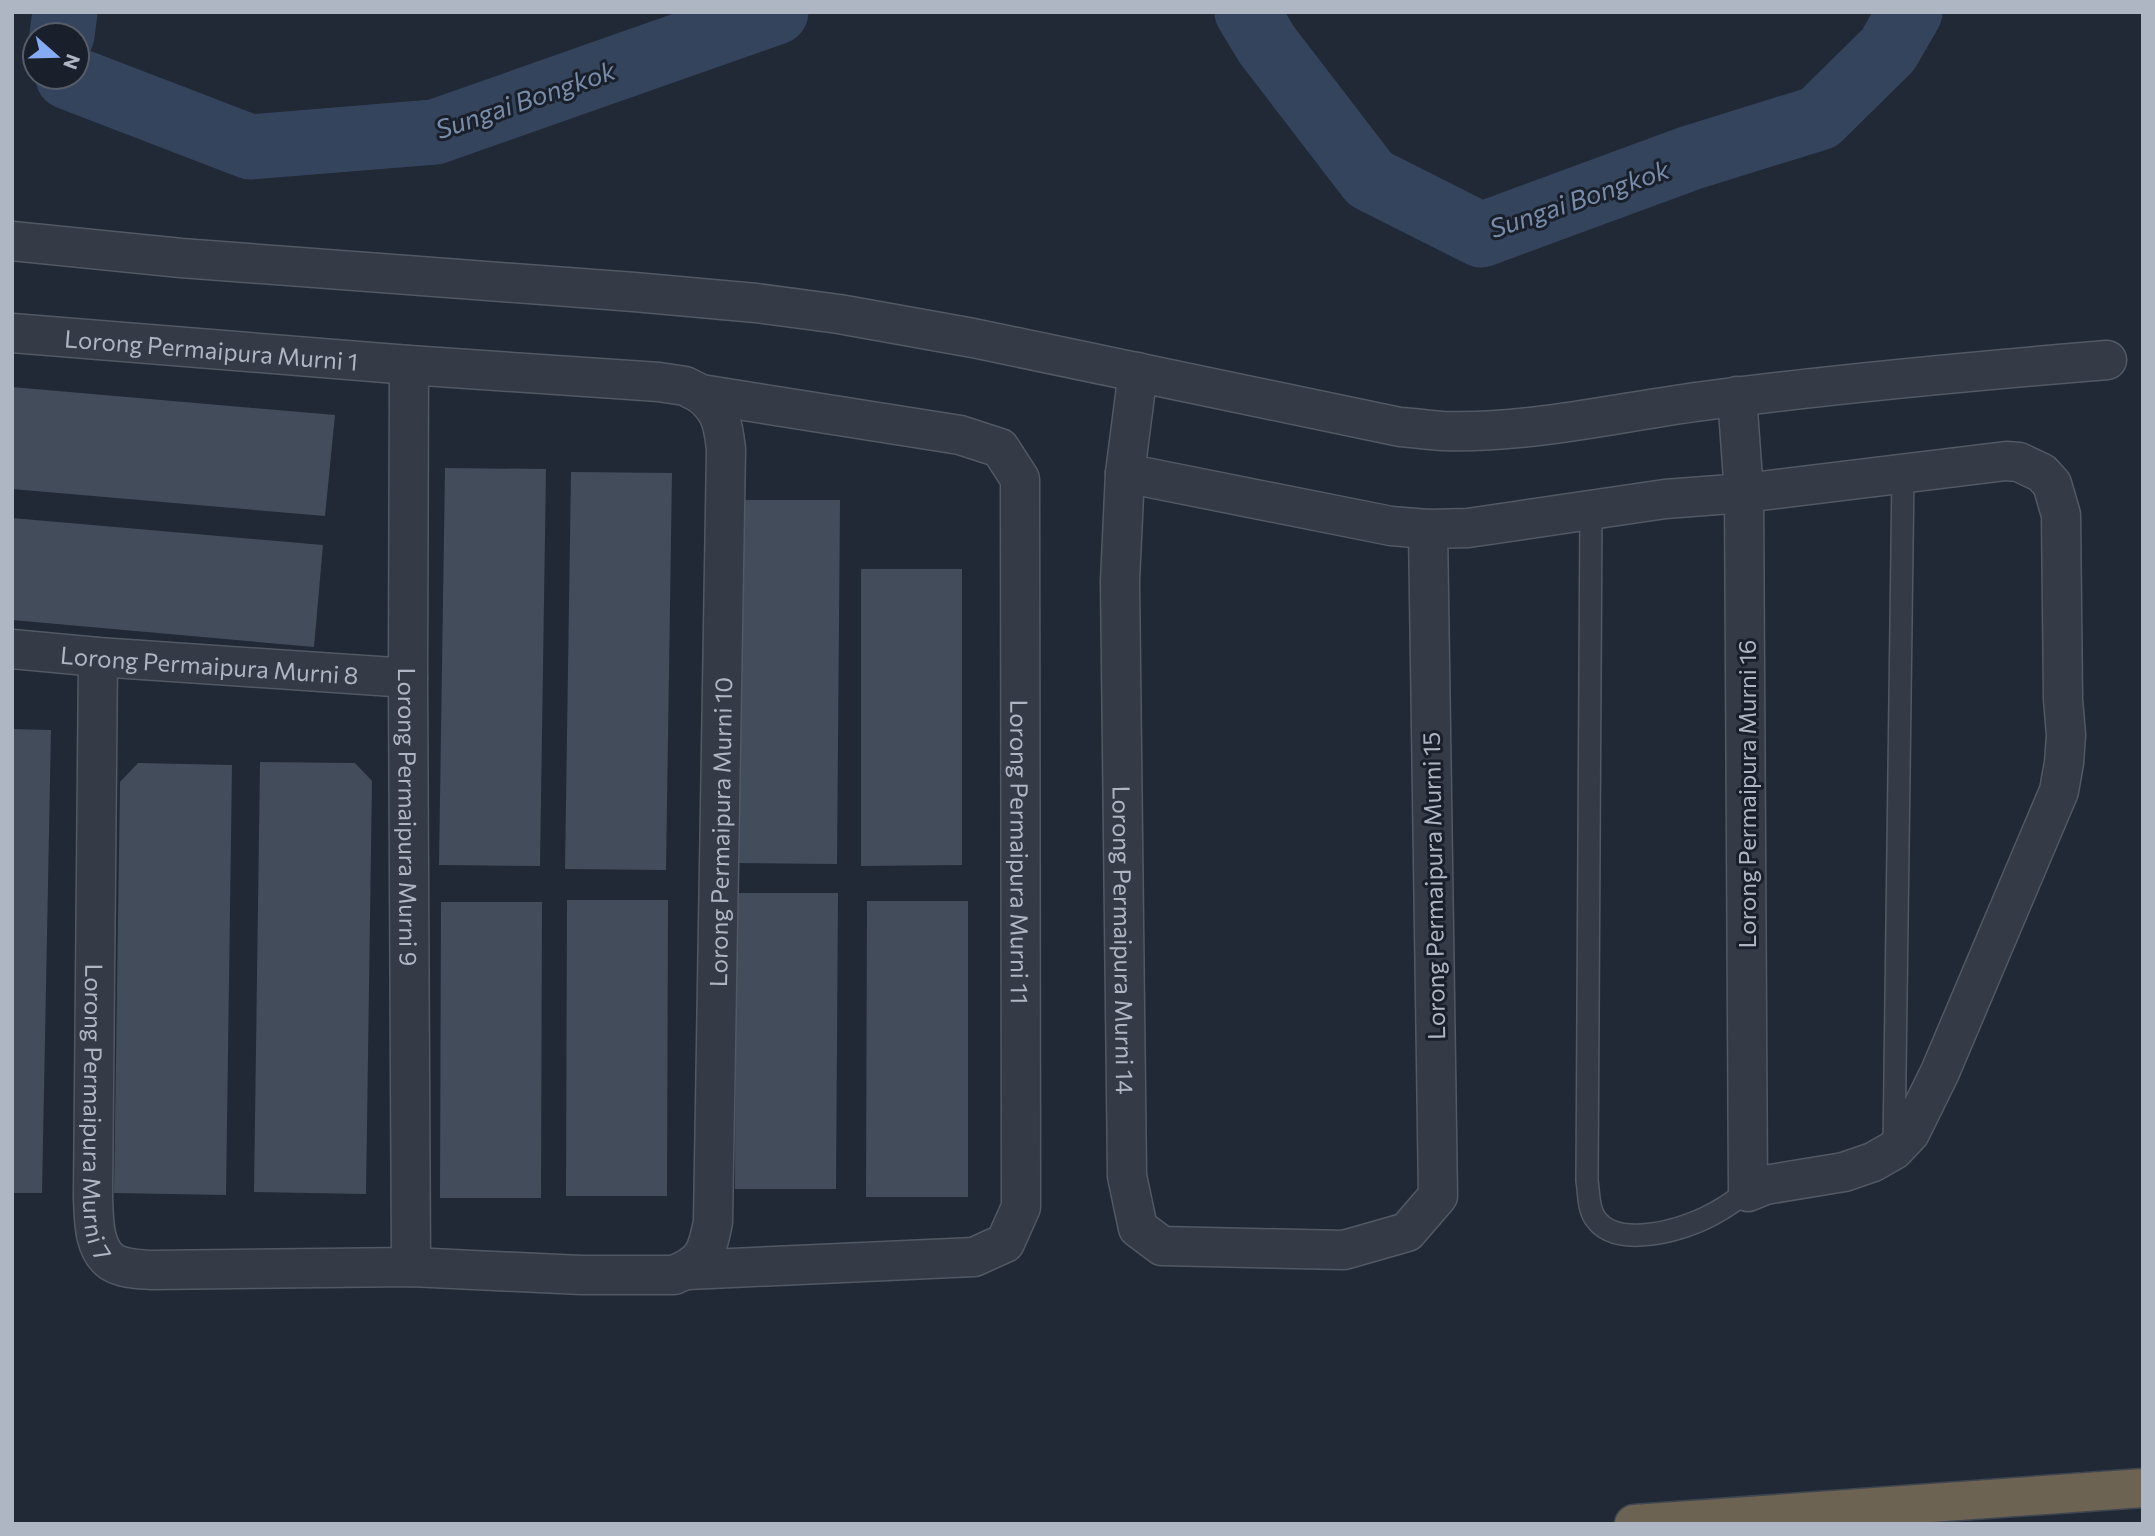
<svg xmlns="http://www.w3.org/2000/svg" width="2155" height="1536" font-family="Commissioner,sans-serif">
  <style>
    .lines { fill: none; stroke-linecap: round; stroke-linejoin: round }
    .river { stroke: #35445d; stroke-width: 65 }
    .building { fill: #424c5b }
    .service-casing { stroke: #525964; stroke-width: 24 }
    .minor-casing { stroke: #525964; stroke-width: 41 }
    .motorway-casing { stroke: #3f4651; stroke-width: 41 }
    .service { stroke: #343b47; stroke-width: 21 }
    .minor { stroke: #343b47; stroke-width: 38 }
    .motorway { stroke: #6c6352; stroke-width: 38 }
    .labels { text-anchor: middle; dominant-baseline: central; stroke-width: 6; stroke-linejoin: round; paint-order: stroke }
    .street-label { font-size: 24px; fill: #afb6c3; stroke: #1a202b }
    .water-label { font-size: 26px; font-style: italic; fill: #788caa; stroke: #1a202b }
  </style>
  <rect width="100%" height="100%" fill="#212936"/>
  <g class="lines">
    <g class="river">
      <path d="M1247,12L1267,45L1370,179L1481,235L1690,158L1819,118L1888,50L1910,12"/>
      <path d="M62,35L65,12"/>
      <path d="M68,77L250,147L435,132L776,12"/>
    </g>
  </g>
  <g class="building">
    <path d="M12,387L335,415L325,516L12,489Z"/>
    <path d="M445,468L546,469L540,866L439,865Z"/>
    <path d="M571,472L672,473L666,870L565,869Z"/>
    <path d="M739,500H840L837,864L736,863Z"/>
    <path d="M12,518L323,545L314,647L12,620Z"/>
    <path d="M861,569H962V865L861,866Z"/>
    <path d="M12,729L51,730L42,1193H12Z"/>
    <path d="M260,762L355,763L372,781L366,1194L254,1192Z"/>
    <path d="M138,763L232,765L226,1195L114,1193L120,782Z"/>
    <path d="M736,893H838L836,1189H735Z"/>
    <path d="M567,900H668L667,1196H566Z"/>
    <path d="M867,901H968V1197H866Z"/>
    <path d="M441,902H542L541,1198H440Z"/>
  </g>
  <g class="lines">
    <g class="service-casing">
      <g id="service">
        <path d="M1591,509L1587,1181C1589,1192 1588,1208 1595,1218C1616,1250 1684,1230 1711,1215C1724,1209 1736,1199 1748,1192"/>
        <path d="M1894,1148L1903,473"/>
      </g>
    </g>
    <g class="minor-casing">
      <g id="minor">
        <path d="M12,241L181,258L634,292L756,303L839,314L973,338L1400,427C1414,428 1429,430 1443,431C1533,434 1622,411 1711,400C1843,383 1974,371 2107,360"/>
        <path id="s1" d="M12,333L409,365L659,382L685,386L701,394L960,435L1000,448L1020,479L1021,1207L1005,1243L974,1257L688,1270"/>
        <path id="s2" d="M409,365L408,678L411,1267"/>
        <path id="s3" d="M1138,372L1125,473L1120,581L1127,1176L1138,1228L1162,1246L1344,1250L1407,1232L1438,1196L1428,529"/>
        <path d="M1125,473L1391,526L1428,529L1468,528L1665,499L1744,493L2006,461L2019,462L2042,473L2052,484L2061,515L2063,699L2066,735L2064,763L2059,791L1940,1072L1910,1133L1894,1150L1873,1162L1844,1172L1765,1185L1748,1192L1744,493L1737,396"/>
        <path id="s4" d="M12,649L98,657L408,678"/>
        <path id="s5" d="M98,657L93,1198C94,1219 93,1249 112,1262C123,1269 140,1269 152,1270L411,1267L581,1275H674C704,1263 707,1252 713,1222L726,449C723,423 721,411 701,394"/>
      </g>
    </g>
    <g class="motorway-casing">
      <path id="motorway" d="M1634,1524L2143,1488"/>
    </g>
    <use href="#service" class="service"/>
    <use href="#minor" class="minor"/>
    <use href="#motorway" class="motorway"/>
  </g>
  <g class="labels">
    <g class="street-label">
      <text stroke="none"><textPath href="#s1" startOffset="200">Lorong Permaipura Murni 1</textPath></text>
      <text stroke="none"><textPath href="#s4" startOffset="198">Lorong Permaipura Murni 8</textPath></text>
      <text transform="translate(1746 794) rotate(-90)">Lorong Permaipura Murni 16</text>
      <text stroke="none"><textPath href="#s2" startOffset="452">Lorong Permaipura Murni 9</textPath></text>
      <text stroke="none"><textPath href="#s5" startOffset="1634">Lorong Permaipura Murni 10</textPath></text>
      <text stroke="none"><textPath href="#s1" startOffset="1407">Lorong Permaipura Murni 11</textPath></text>
      <text transform="translate(1433 886) rotate(-91)">Lorong Permaipura Murni 15</text>
      <text stroke="none"><textPath href="#s3" startOffset="569">Lorong Permaipura Murni 14</textPath></text>
      <text stroke="none"><textPath href="#s5" startOffset="455">Lorong Permaipura Murni 7</textPath></text>
    </g>
    <g class="water-label">
      <text transform="translate(525 99) rotate(-19)">Sungai Bongkok</text>
      <text transform="translate(1579 198) rotate(-19)">Sungai Bongkok</text>
    </g>
  </g>
  <rect width="2155" height="1536" fill="none" stroke="#afb6c3" stroke-width="28"/>
  <g transform="translate(56 56) rotate(110)"><circle r="33" fill="#1a202b" stroke="#565c68" stroke-width="2"/>
  <path d="M0-5L12 26L0 18L-12 26Z" fill="#85abf2"/>
  <text y="-10" font-size="19" font-weight="bold" text-anchor="middle" fill="#afb6c3">N</text>
  </g>
</svg>
